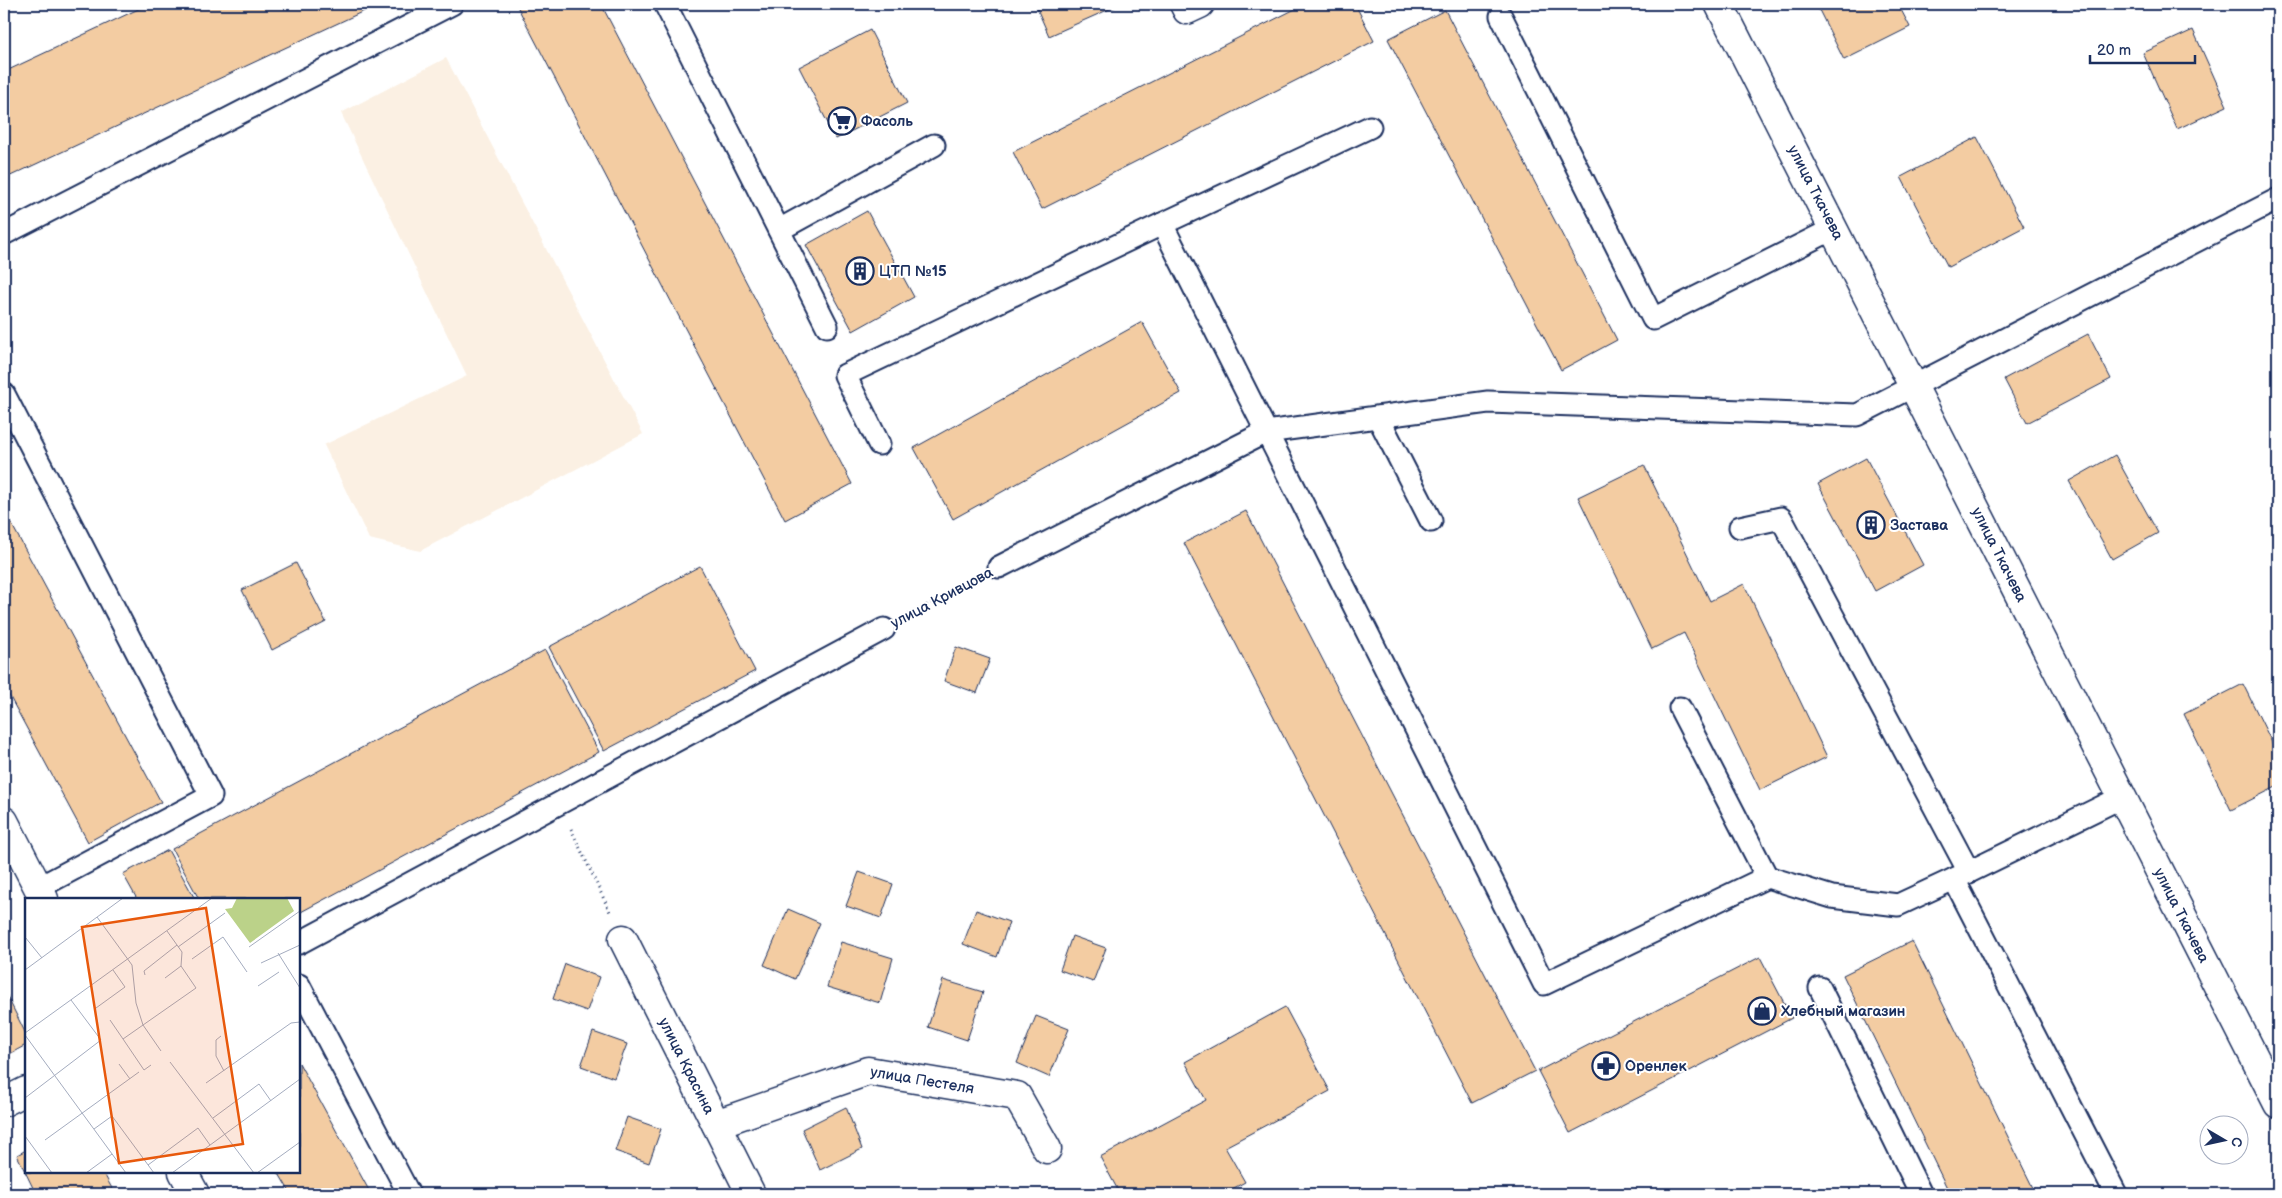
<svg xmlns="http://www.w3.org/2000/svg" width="2282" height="1198" font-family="'Balsamiq Sans',sans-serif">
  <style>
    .built { fill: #fbf0e3 }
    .building { fill: #f3cca2; stroke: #1b2f5e }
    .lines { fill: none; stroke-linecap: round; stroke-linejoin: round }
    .service-casing { stroke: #1b2f5e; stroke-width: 25 }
    .minor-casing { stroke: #1b2f5e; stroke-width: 31 }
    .tertiary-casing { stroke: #1b2f5e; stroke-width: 31 }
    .path { stroke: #1b2f5e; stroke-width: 3; stroke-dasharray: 1 4; stroke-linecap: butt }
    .service { stroke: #fff; stroke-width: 21 }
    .minor { stroke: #fff; stroke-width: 28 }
    .tertiary { stroke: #fff; stroke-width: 28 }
    .labels { text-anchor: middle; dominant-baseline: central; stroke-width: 4; stroke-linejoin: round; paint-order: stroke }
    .poi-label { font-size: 15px; font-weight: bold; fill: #1b2f5e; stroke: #fff; text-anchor: start }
    .street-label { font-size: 15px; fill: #1b2f5e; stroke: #fff }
    .inset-road { fill: none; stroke: #a4acbf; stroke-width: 1 }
    .view { fill: #e8590c; fill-opacity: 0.15; stroke: #e8590c; stroke-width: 2.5 }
    .inset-edge { fill: none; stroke: #1b2f5e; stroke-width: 2.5 }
  </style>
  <rect width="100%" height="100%" fill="#fff"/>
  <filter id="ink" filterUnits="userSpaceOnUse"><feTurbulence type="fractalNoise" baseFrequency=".02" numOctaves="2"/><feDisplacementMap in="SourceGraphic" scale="10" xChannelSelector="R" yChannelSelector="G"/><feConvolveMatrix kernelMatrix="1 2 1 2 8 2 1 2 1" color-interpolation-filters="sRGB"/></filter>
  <g filter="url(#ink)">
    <path class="built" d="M446,58L643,434L420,551L369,539L324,445L467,376L341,113Z"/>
    <g class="building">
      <path d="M149,4H379L4,179V72Z"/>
      <path d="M516,4H601L852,484L785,520Z"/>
      <path d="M1035,4H1121L1049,36Z"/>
      <path d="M1305,4H1355L1374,41L1042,209L1013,152Z"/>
      <path d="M1816,4H1898L1910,27L1844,60Z"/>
      <path d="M1445,10L1617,340L1561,370L1388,39Z"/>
      <path d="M870,30L907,103L836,139L799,67Z"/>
      <path d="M2193,30L2227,106L2177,129L2143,53Z"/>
      <path d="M1977,137L2024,227L1948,267L1901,177Z"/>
      <path d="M867,211L914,297L853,331L806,245Z"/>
      <path d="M1142,322L1181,393L953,519L914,448Z"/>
      <path d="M2088,334L2111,379L2027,423L2004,379Z"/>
      <path d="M2115,455L2158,533L2112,559L2069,481Z"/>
      <path d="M1866,458L1923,565L1875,591L1818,484Z"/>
      <path d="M1644,465L1710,601L1744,584L1827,757L1760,790L1684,633L1652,649L1578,497Z"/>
      <path d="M4,510L161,802L88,842L4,686Z"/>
      <path d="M1246,511L1535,1071L1472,1103L1184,543Z"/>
      <path d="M296,563L326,622L272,650L242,590Z"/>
      <path d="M700,566L755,671L604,751L549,647Z"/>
      <path d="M956,647L990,659L977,693L944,681Z"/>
      <path d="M545,650L599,752L299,913V899H199L172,849Z"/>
      <path d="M2243,684L2278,755V786L2231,810L2184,714Z"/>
      <path d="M168,850L195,899H137L123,874Z"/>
      <path d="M859,872L893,884L881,918L846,906Z"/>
      <path d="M788,909L820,923L795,979L764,965Z"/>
      <path d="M976,910L1009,922L997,957L963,944Z"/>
      <path d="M1072,936L1106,948L1093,982L1060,970Z"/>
      <path d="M1912,941L2036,1194H1950L1843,975Z"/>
      <path d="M841,942L893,958L880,1003L827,987Z"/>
      <path d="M1760,957L1792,1018L1570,1133L1538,1071Z"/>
      <path d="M565,964L599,977L587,1011L553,999Z"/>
      <path d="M943,980L983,992L967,1040L928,1027Z"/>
      <path d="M4,990L26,1034V1045L4,1057Z"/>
      <path d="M1285,1007L1330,1091L1225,1147L1245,1182L1223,1194H1120L1100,1157L1206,1100L1185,1062Z"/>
      <path d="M1036,1016L1069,1029L1049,1077L1017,1063Z"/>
      <path d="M593,1032L627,1044L614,1078L581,1066Z"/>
      <path d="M299,1063L371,1194H291L278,1172H299Z"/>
      <path d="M846,1107L862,1149L820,1170L802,1129Z"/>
      <path d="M627,1117L661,1129L649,1163L615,1151Z"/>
      <path d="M26,1150V1172H103L115,1194H36L17,1155Z"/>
    </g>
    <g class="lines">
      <g class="service-casing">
        <g id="service">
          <path d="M665,4L827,326"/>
          <path d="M1501,16L1653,319L1835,228"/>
          <path d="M1370,127L1162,224L1544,984L1767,877L1832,897L1898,905L1969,872"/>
          <path d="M779,230L934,145"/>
          <path d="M4,234L452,4"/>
          <path d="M4,394L211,796L38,888"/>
          <path d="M1378,417L1431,521"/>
          <path d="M879,444L845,375L1162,224"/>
          <path d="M1740,527L1781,518L1969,872L2120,798"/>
          <path d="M999,567L1266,432L1488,402L1857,415L2278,199"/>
          <path d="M1680,708L1767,877"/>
          <path d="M1954,879L2116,1194"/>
          <path d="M299,943L884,629"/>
          <path d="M299,985L409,1194"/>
          <path d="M1820,988L1921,1194"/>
        </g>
      </g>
      <g class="minor-casing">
        <g id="minor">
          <path d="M1184,4L1187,10L1200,4"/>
          <path d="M4,821L44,899"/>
          <path id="s1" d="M623,939L751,1194"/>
          <path d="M4,1102L26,1091"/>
          <path id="s2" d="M716,1124L868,1071L1017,1096L1047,1149"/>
          <path d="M183,1172L195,1194"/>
        </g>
      </g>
      <g class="tertiary-casing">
        <g id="tertiary">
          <path id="s3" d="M1719,4C1908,369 2090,738 2278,1104"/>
        </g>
      </g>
      <g class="path">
        <path d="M909,615L974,580"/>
        <path d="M571,829L610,912"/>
      </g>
      <use href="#service" class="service"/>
      <use href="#minor" class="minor"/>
      <use href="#tertiary" class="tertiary"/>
    </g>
  </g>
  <defs>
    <g id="supermarket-ring" transform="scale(1.4375)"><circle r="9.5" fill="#fff" stroke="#1b2f5e" stroke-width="1.5"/><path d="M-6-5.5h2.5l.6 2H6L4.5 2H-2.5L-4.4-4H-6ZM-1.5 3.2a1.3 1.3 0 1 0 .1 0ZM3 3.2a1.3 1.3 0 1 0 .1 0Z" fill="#1b2f5e"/></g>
    <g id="building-ring" transform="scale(1.4375)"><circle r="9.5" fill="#fff" stroke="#1b2f5e" stroke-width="1.5"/><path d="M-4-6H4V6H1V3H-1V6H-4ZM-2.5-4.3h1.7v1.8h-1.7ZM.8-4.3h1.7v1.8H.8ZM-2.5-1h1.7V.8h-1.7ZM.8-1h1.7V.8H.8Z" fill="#1b2f5e"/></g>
    <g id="shop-ring" transform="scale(1.4375)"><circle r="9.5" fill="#fff" stroke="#1b2f5e" stroke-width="1.5"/><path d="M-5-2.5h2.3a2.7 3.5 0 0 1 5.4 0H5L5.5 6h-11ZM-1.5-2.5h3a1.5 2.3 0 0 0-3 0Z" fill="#1b2f5e"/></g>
    <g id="pharmacy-ring" transform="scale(1.4375)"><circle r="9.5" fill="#fff" stroke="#1b2f5e" stroke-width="1.5"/><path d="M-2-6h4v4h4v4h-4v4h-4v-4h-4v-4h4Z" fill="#1b2f5e"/></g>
  </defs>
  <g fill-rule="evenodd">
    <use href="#supermarket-ring" x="842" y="121"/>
    <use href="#building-ring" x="860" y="271"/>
    <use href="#building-ring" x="1871" y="525"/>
    <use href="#shop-ring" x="1762" y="1011"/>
    <use href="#pharmacy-ring" x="1606" y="1066"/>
  </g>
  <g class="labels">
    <g class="poi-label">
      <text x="861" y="121">Фасоль</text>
      <text x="879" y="271">ЦТП №15</text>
      <text x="1890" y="525">Застава</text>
      <text x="1781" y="1011">Хлебный магазин</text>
      <text x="1625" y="1066">Оренлек</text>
    </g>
    <g class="street-label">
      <text stroke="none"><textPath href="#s3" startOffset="212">улица Ткачева</textPath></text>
      <text stroke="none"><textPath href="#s3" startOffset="618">улица Ткачева</textPath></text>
      <text transform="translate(942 598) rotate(-28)">улица Кривцова</text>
      <text stroke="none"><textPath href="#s3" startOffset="1022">улица Ткачева</textPath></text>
      <text stroke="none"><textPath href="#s1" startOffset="142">улица Красина</textPath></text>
      <text stroke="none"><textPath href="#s2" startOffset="216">улица Пестеля</textPath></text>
    </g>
  </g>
  <g transform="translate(25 898)">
    <rect width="275" height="275" fill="#fff"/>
    <path d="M212,0H262L269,13L225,45L200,11L207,10Z" fill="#bbd289"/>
    <path class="inset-road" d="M72,19L107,67L111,105L118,127L136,153M0,39L17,60M153,49L200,15M224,49L275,13M253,55L275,90M167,61L198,39L222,74M236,65L275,47M0,72L98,0M120,77L119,73L152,47L142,33M140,80L156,68M233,88L254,74M71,110L100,89L88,72M85,122L98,141L171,90L156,68L157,54L152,47M0,135L187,0M0,137L101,275M196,138L191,142V158L199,173M98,141L119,172L126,167M145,164L229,275M94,166L105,181M181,185L266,125L275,124M0,200L76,142L46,102M188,220L234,186L246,203M69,231L87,218L129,275M0,238L27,275M20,242L114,174M123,267L173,230L185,247M61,275L87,256M147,275L275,181M232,275L275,244"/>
    <path class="view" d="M181,10L218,246L94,265L57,29Z"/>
    <rect width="275" height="275" class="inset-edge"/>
  </g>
  <rect width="2282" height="1198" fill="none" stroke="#fff" stroke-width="20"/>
  <rect x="10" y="10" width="2262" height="1178" fill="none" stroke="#1b2f5e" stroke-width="2" filter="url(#ink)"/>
  <g transform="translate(2224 1140) rotate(99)"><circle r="24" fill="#ffffff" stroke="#a4acbf"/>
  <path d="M0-4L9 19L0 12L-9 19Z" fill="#1b2f5e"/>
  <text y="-8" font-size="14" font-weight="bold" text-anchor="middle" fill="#1b2f5e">С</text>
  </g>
  <path d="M2090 55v8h105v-8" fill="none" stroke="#1b2f5e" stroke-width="2.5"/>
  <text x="2097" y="55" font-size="15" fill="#1b2f5e" stroke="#ffffff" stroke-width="4" paint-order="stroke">20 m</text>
</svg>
